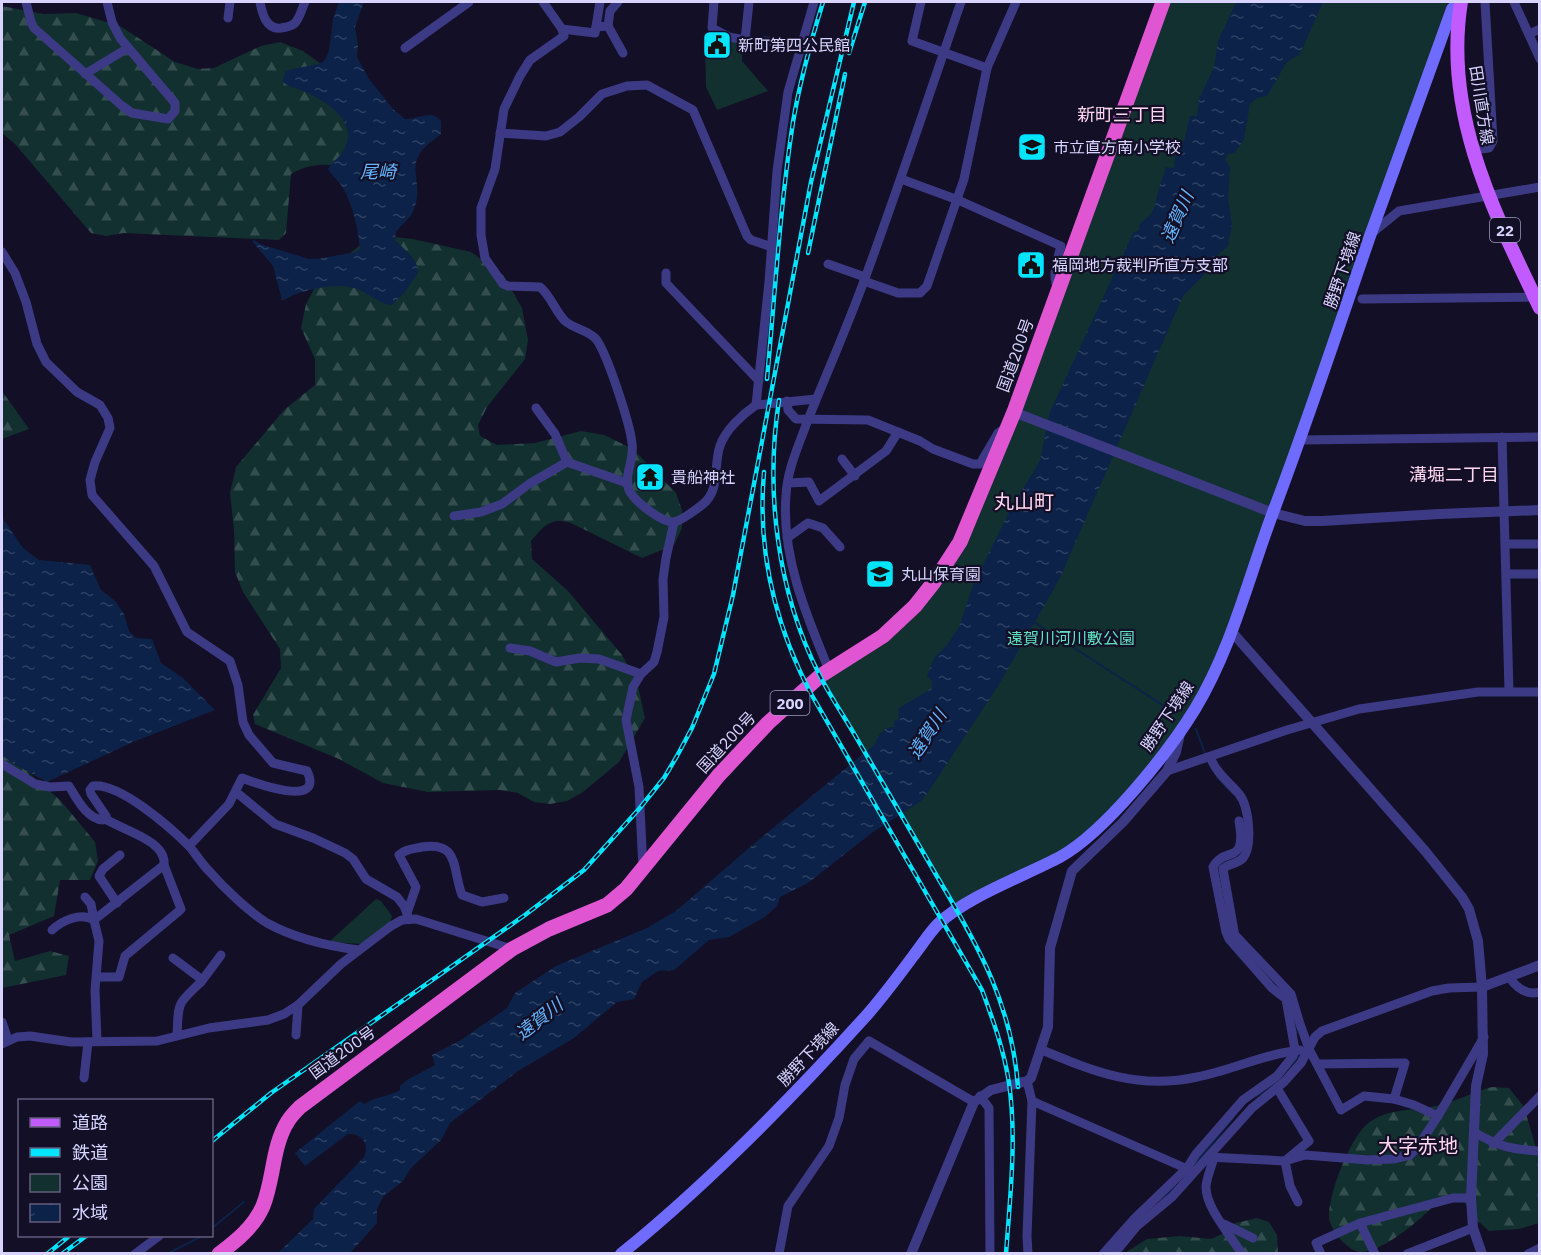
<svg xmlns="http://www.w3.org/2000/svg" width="1541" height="1255" font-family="'IBM Plex Sans','Noto Sans JP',sans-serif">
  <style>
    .forest { fill: url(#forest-firs) }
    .green { fill: #12302f }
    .water { fill: url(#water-ripples) }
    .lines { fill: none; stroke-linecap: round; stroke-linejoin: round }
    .stream { stroke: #0c2248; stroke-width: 2 }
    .minor { stroke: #3d3a85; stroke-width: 9 }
    .tertiary { stroke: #3d3a85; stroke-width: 10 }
    .secondary { stroke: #6f6bff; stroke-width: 12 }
    .primary { stroke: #c25bff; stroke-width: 14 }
    .trunk { stroke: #e055d1; stroke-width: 15 }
    .rail-casing { stroke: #00e5ff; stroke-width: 4.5 }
    .rail { stroke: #130f26; stroke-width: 2; stroke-dasharray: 7; stroke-linecap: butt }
    .labels { text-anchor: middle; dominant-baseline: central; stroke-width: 4.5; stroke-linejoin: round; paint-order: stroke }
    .shield { fill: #130f26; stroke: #9e99be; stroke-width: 1.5 }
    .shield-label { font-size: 15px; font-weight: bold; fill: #d9d4ff }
    .poi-label { font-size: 16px; fill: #d9d4ff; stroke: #130f26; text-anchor: start }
    .street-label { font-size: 16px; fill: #d9d4ff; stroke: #130f26 }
    .park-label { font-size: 16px; fill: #5fe0c0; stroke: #130f26 }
    .neighbourhood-label { font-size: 18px; fill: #ffd6f0; stroke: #130f26 }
    .water-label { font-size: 18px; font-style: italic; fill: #62b6ff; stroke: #130f26 }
    .quarter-label { font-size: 20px; fill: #ffd6f0; stroke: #130f26 }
  </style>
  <defs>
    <pattern id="forest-firs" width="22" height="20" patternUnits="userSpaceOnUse" patternTransform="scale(1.5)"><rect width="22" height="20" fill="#12302f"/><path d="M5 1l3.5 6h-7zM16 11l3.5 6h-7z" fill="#344d4e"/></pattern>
    <pattern id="water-ripples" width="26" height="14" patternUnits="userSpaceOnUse" patternTransform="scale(1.5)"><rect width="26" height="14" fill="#0c2248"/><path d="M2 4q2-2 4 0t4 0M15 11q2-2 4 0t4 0" fill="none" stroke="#2f4163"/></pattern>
  </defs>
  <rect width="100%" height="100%" fill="#130f26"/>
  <g class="forest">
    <path d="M2,6L43,14L76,13L120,26L175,62L198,69L214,68L261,46L280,42L303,51L331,71L361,102L353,166C329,165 313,161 291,174L286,233L279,240L124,233L106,236L91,233L15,144L2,133Z"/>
    <path d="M384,236L413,239L471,252L503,275L522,308L528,340L525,359L487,407L478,425L480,436L497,445L535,443L581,431L604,435L633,449L676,493L682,510V528L674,545L642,558L571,523C550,517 544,526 531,541L532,559L568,591L622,655L637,682L645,718L619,762L583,792L567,801L550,804L534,802L518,793L500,790L428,792L383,783L339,759L255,724L253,715L281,668L280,649L243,592L235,572L234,530L230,493L236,467L284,410L315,385V359L301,328L306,304L320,278L365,241Z"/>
    <path d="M2,391L29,429L2,439Z"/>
    <path d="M2,752L23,768L61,801L95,842L98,861L90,880H60L54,916L9,935L15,961L50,951L69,956L66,975L2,988Z"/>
    <path d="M1492,1087L1509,1088L1524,1107L1539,1158V1223L1519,1229L1489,1231L1478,1221L1461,1198C1453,1200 1442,1202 1434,1206C1430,1209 1425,1214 1421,1218C1407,1230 1380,1251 1362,1252C1354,1252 1348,1247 1342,1241C1337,1236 1330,1226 1329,1218C1328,1195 1349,1141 1366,1125C1385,1108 1412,1111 1436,1106C1455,1102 1472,1092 1492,1087Z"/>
    <path d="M1257,1218L1269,1222L1277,1235L1278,1253L1123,1254L1147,1239L1180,1236L1211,1239L1224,1233L1232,1224Z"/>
  </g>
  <g class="green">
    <path d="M1170,2H1449L1263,529L1209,676L1186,716L1133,786L1083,835L1056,854L956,905L821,682L944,579Z"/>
    <path d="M712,32L742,44V61L768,91L717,110L706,87L705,46Z"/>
    <path d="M376,899L381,901L392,916L390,924L363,944L329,942Z"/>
  </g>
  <g class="water">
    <path d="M339,2H364L355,27L358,45L357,57L369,79L393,109L405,119C419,120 430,108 441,121V134C433,141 423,146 418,157C410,172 425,191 411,215C405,225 392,229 396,241C405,250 419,260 418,273L405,292L392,305C381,305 366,291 354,288C338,283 315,288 299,293C292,295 288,299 282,300L273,266L252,241L254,240L260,244L309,259H317L357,252L360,249C358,228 353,206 343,188C339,181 332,176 328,169C332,162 339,158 343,151C361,122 326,101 303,91C295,87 288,88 283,81L285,72L288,70L318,64L324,61L329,51L333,19Z"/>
    <path d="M1236,2H1323L1300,54L1287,62L1267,96L1257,98L1250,104L1244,139L1235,153L1228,154L1225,160L1230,167L1228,198L1232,224L1228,246L1210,261L1204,275L1183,296L1059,580L998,686L927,794L920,802L873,832L808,883L780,897L777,906L765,917L729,937L709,940L674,970L658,971L642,982L634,999L617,1002L574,1038L518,1071L450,1123L441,1140L411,1168L403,1181L383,1197L377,1209V1223L350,1253L277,1254L313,1219L314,1209L364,1157C370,1144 362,1133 348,1134L305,1166L295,1153L360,1101L364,1104C376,1096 388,1097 400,1090V1086L407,1080L435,1065L432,1055L461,1040L507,1008L515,993L556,966L647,928L676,911L756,842L874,745C879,735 882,727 894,727V721L898,720L899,708L932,688V681L927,676L934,658L947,645L959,627L973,585L1012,506L1040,461L1049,414L1133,233L1139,230L1140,223C1155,214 1155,206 1158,191C1160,183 1164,175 1166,167L1174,168L1175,156L1179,145L1184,141L1190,116H1197L1199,99L1214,67L1218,41Z"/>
    <path d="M2,517L23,548L39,560L90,565L101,590L115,601L124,614L129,631L136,638L152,639L161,663L183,678L215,710L133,742L47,782L12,763L2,755Z"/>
  </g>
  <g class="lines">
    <g class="stream">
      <path d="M1034,622L1175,713"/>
      <path d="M1196,729L1206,756"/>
      <path d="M1217,777L1233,794"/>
      <path d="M1220,867L1221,863L1229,860"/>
      <path d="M1295,1021L1297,1033"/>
      <path d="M1288,1069L1300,1055"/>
      <path d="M1257,1096L1276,1082"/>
      <path d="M1195,1164L1233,1118"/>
      <path d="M1161,1200L1176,1186"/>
      <path d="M212,1228L244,1202"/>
      <path d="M167,1254L202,1236"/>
    </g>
    <g class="minor">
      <path d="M26,2L31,22L34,28L121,105L132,113L168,119L175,111V103L120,38L112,22L107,2"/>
      <path d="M260,2C262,13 266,30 281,28C286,27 291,27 295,23C300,18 302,8 305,2"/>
      <path d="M543,2L562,29L564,36L530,60L520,76L504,109L495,169L481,208V235L485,258L503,284L508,286L540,287C551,296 555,311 565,321C574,329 588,330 596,339C607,353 630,424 632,443C635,460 622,477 630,492C636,502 662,523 674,522C683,520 695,510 702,505C721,491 713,465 720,446C725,430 743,414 756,405L816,399"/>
      <path d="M714,2L712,28L729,37L745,40L801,43"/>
      <path d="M921,2L912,41L987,68"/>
      <path d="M1514,2L1540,59"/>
      <path d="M228,18L230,2"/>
      <path d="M608,26L623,53"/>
      <path d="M596,27L608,26L610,11L618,2"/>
      <path d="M562,29L595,33L600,2"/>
      <path d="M1529,34L1540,29"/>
      <path d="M745,40L749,2"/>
      <path d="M405,48L469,2"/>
      <path d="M85,74L128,48"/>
      <path d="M500,133L546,136L560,132L579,117L602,94L627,86L647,85L693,110L747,236L751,240L772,247"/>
      <path d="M1472,150L1489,148L1493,141L1485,2"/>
      <path d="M901,179L958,200L1061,246C1058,258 1051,277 1058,288"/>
      <path d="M1372,233L1399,211L1540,187"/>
      <path d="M2,252L15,273L26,302L37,344L46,362L77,392L100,405L108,418L110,428L95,462L90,480L92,495L154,566L187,632L230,661L238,685L243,722L249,735L273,763L307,771C325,809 255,783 242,778L229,804L189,846"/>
      <path d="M828,264L865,277"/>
      <path d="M666,273V283L759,381"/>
      <path d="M864,281L898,293H920L927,286L964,179L987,68L1016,2"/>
      <path d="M1362,299L1537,297"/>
      <path d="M787,401L788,410L796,419L868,420L920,441L933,449L973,464H980L998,433L1004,429"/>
      <path d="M756,405L769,282L777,171L788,92L814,2"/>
      <path d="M536,408L555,434L567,462"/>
      <path d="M1502,437L1509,691"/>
      <path d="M1300,440L1540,437"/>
      <path d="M842,459L855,476"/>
      <path d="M788,483L809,482L819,501L886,451L898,432"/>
      <path d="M454,516L481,512L502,504L529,484L567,462L627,483"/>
      <path d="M787,538L808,523L823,528L840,547"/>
      <path d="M1506,544H1540"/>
      <path d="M1507,574H1540"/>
      <path d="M510,648L530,651L556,662L580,658L599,659L641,674"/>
      <path d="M829,670C806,615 781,555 786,495C787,471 798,447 806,425C825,377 846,330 864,281C898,189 929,95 961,2"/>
      <path d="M1210,757C1217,774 1228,781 1239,794C1249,806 1253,846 1243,858C1237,864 1228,864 1223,869L1234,931L1235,935L1291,994L1300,1024L1309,1049L1341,1110L1364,1096L1394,1099L1405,1063L1317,1064"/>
      <path d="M2,764L35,784L50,787L69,786C77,799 87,819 103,820L106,816L91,794L90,790L93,786C120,783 170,827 189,846C196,854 201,863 209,871C224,888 248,911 267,923C296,939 327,946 359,950"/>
      <path d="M1167,771L1287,730L1359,709L1478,692H1540"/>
      <path d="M236,792L275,824L313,838L345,853L353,859L366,879L397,897L404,906L409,919"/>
      <path d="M104,818C121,830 167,840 164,865"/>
      <path d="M643,869L639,787L626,720L633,687L641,674L654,662L657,652L664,617L663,579L666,558L674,522"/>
      <path d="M85,897L91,904L94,920"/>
      <path d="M117,903L99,876L103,869L120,855"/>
      <path d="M407,913L416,887L399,855C405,849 413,849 422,847C460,841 452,869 462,895L482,902L504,898"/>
      <path d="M52,930C63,920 81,912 94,920"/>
      <path d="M173,958L201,979V982C175,1006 179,1003 177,1036"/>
      <path d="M96,977H119L125,956L179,911L181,909L164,865L94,920L99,941L95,990L97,1041"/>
      <path d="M1509,977C1516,987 1526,996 1540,992"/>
      <path d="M201,982L221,955"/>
      <path d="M2,1022L8,1040"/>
      <path d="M296,1035L298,1005"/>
      <path d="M2,1044L17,1037L30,1036L71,1042L157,1041L209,1028L268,1020L284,1014L298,1005L341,964L391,926L402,920L416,919L512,949"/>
      <path d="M1042,1050C1095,1072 1138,1090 1197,1077C1232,1070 1264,1054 1300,1050"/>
      <path d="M84,1078L88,1042"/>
      <path d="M1027,1081L1032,1101L1027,1236L1028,1254"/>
      <path d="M1277,1088L1309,1141L1285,1161L1290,1186L1298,1202"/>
      <path d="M980,1096L989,1108L990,1254"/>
      <path d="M1394,1099L1414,1105L1438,1116"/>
      <path d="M1032,1101L1192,1171"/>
      <path d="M1474,1132C1497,1146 1513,1150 1540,1151"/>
      <path d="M1493,1144L1540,1096"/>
      <path d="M1208,1157L1285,1161L1305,1155L1368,1160L1393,1159L1410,1155L1417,1148L1438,1116L1484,1037"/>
      <path d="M1214,1158C1211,1167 1207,1177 1206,1186C1205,1207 1231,1236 1242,1254"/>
      <path d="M1360,1223L1375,1254"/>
      <path d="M1224,1224L1253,1238"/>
      <path d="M135,1254L159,1236"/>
      <path d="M779,1254L788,1206L829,1146L839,1118L845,1085L854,1059L869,1041L974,1102"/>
      <path d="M1103,1254L1135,1218L1187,1168L1196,1154L1243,1100L1277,1076L1293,1056L1295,1050L1286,999L1272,988L1229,939L1226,932L1213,867C1225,845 1247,867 1239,821"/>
      <path d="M1114,1254L1137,1226L1172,1197L1252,1108L1284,1082L1301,1063L1315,1037L1322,1031L1432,991L1449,988L1482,987"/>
      <path d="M1321,1254L1316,1243L1360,1223L1453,1198H1471"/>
      <path d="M1407,1254L1473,1228"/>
      <path d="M1528,1254L1540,1248"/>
    </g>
    <g class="tertiary">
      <path d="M1014,412L1273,513L1305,521H1322L1439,514L1540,510"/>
      <path d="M1232,632L1426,852L1462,897L1469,909L1478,941L1482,987L1483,1054L1476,1086L1471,1198L1473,1228L1482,1254"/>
      <path d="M1482,987L1540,965"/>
      <path d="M911,1254L974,1102L991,1090L1027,1081L1031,1078L1048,1027L1050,948L1072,871L1123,822L1167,771L1176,752L1180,734"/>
    </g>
    <path class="secondary" d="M621,1254C710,1182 790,1100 866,1016C883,997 899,975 914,955C922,945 929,933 938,924C966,897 1024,876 1060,857C1105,832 1168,753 1195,709C1233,646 1249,575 1275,507C1309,417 1339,326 1370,236C1397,160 1425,85 1452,9L1458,2"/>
    <path class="primary" d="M1461,2C1443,113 1493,210 1540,308"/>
    <path class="trunk" d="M219,1254C236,1241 254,1227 263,1206C274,1179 272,1146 288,1121C291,1116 296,1111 300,1107L512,949L549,929L607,905L626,889L719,775L768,723L820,676L883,636L915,606L934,582L960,542L1014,412L1163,2"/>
    <g class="rail-casing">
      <g id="rail">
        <path d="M849,53L865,2"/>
        <path d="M808,253L845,74"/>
        <path d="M767,379C775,293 780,207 793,122C800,81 811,41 823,2"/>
        <path d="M779,400C765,491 777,591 819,674C830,696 844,716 856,737C883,784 911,831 938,878C979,947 1012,1005 1018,1087"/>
        <path d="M764,472C757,549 775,624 810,692L982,990C993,1020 1004,1050 1009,1083C1017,1139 1010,1197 1006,1254"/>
        <path d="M212,1141L271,1093L525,915L584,870L639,809L664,778L677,756L692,728L714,674L733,595L811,182L854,2"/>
        <path d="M47,1254L68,1237"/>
        <path d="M62,1254L86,1236"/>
      </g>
    </g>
    <use href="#rail" class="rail"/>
  </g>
  <defs>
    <g id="civic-square" transform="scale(1.5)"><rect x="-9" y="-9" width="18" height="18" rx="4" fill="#00e5ff" stroke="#130f26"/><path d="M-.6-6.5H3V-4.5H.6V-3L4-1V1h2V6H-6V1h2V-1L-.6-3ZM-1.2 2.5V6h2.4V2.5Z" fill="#111"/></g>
    <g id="school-square" transform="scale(1.5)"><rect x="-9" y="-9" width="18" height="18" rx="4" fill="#00e5ff" stroke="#130f26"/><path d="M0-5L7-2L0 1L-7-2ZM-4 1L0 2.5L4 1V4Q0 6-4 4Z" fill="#111"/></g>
    <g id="temple-square" transform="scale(1.5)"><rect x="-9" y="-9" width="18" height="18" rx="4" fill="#00e5ff" stroke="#130f26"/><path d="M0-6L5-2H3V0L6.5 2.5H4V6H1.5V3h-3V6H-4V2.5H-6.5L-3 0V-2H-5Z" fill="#111"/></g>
  </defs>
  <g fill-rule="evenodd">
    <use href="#civic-square" x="717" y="45"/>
    <use href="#school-square" x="1032" y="147"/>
    <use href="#civic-square" x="1031" y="265"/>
    <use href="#temple-square" x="650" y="477"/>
    <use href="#school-square" x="880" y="574"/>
  </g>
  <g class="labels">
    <g class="shield">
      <rect x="1490" y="218" width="30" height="24" rx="4.5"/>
      <rect x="770.5" y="691" width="39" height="24" rx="4.5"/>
    </g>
    <g class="shield-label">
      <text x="1505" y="230">22</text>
      <text x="790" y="703">200</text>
    </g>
    <g class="poi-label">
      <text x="738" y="45">新町第四公民館</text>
      <text x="1053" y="147">市立直方南小学校</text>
      <text x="1052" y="265">福岡地方裁判所直方支部</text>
      <text x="671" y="477">貴船神社</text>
      <text x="901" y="574">丸山保育園</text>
    </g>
    <g class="street-label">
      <text transform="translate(1482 105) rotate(81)">田川直方線</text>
      <text transform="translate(1342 270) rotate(-71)">勝野下境線</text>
      <text transform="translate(1015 355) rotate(-70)">国道200号</text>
      <text transform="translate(1167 716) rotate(-56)">勝野下境線</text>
      <text transform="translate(726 742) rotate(-47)">国道200号</text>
      <text transform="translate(342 1052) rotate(-36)">国道200号</text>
      <text transform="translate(808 1054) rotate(-47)">勝野下境線</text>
    </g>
    <g class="park-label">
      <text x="1071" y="638">遠賀川河川敷公園</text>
    </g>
    <g class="neighbourhood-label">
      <text x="1122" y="114">新町三丁目</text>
      <text x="1454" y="474">溝堀二丁目</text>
    </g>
    <g class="water-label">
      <text x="378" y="171">尾崎</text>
      <text transform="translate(1177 217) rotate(-66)">遠賀川</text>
      <text transform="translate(927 734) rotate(-57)">遠賀川</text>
      <text transform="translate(539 1019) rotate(-38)">遠賀川</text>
    </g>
    <g class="quarter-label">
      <text x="1024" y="501">丸山町</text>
      <text x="1418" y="1145">大字赤地</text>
    </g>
  </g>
  <rect width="1541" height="1255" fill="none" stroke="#d9d4ff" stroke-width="6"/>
  <rect x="18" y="1099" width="195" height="138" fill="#130f26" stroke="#625e7d" stroke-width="1.5"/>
  <rect x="30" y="1118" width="30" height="9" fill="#c25bff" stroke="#625e7d" stroke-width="1.5"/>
  <text x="72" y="1129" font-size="18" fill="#d9d4ff">道路</text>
  <rect x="30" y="1148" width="30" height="9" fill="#00e5ff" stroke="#625e7d" stroke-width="1.5"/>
  <text x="72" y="1159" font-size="18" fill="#d9d4ff">鉄道</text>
  <rect x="30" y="1174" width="30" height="18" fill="#12302f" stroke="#625e7d" stroke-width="1.5"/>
  <text x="72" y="1189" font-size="18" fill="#d9d4ff">公園</text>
  <rect x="30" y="1204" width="30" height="18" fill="url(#water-ripples)" stroke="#625e7d" stroke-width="1.5"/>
  <text x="72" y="1219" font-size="18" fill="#d9d4ff">水域</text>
</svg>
